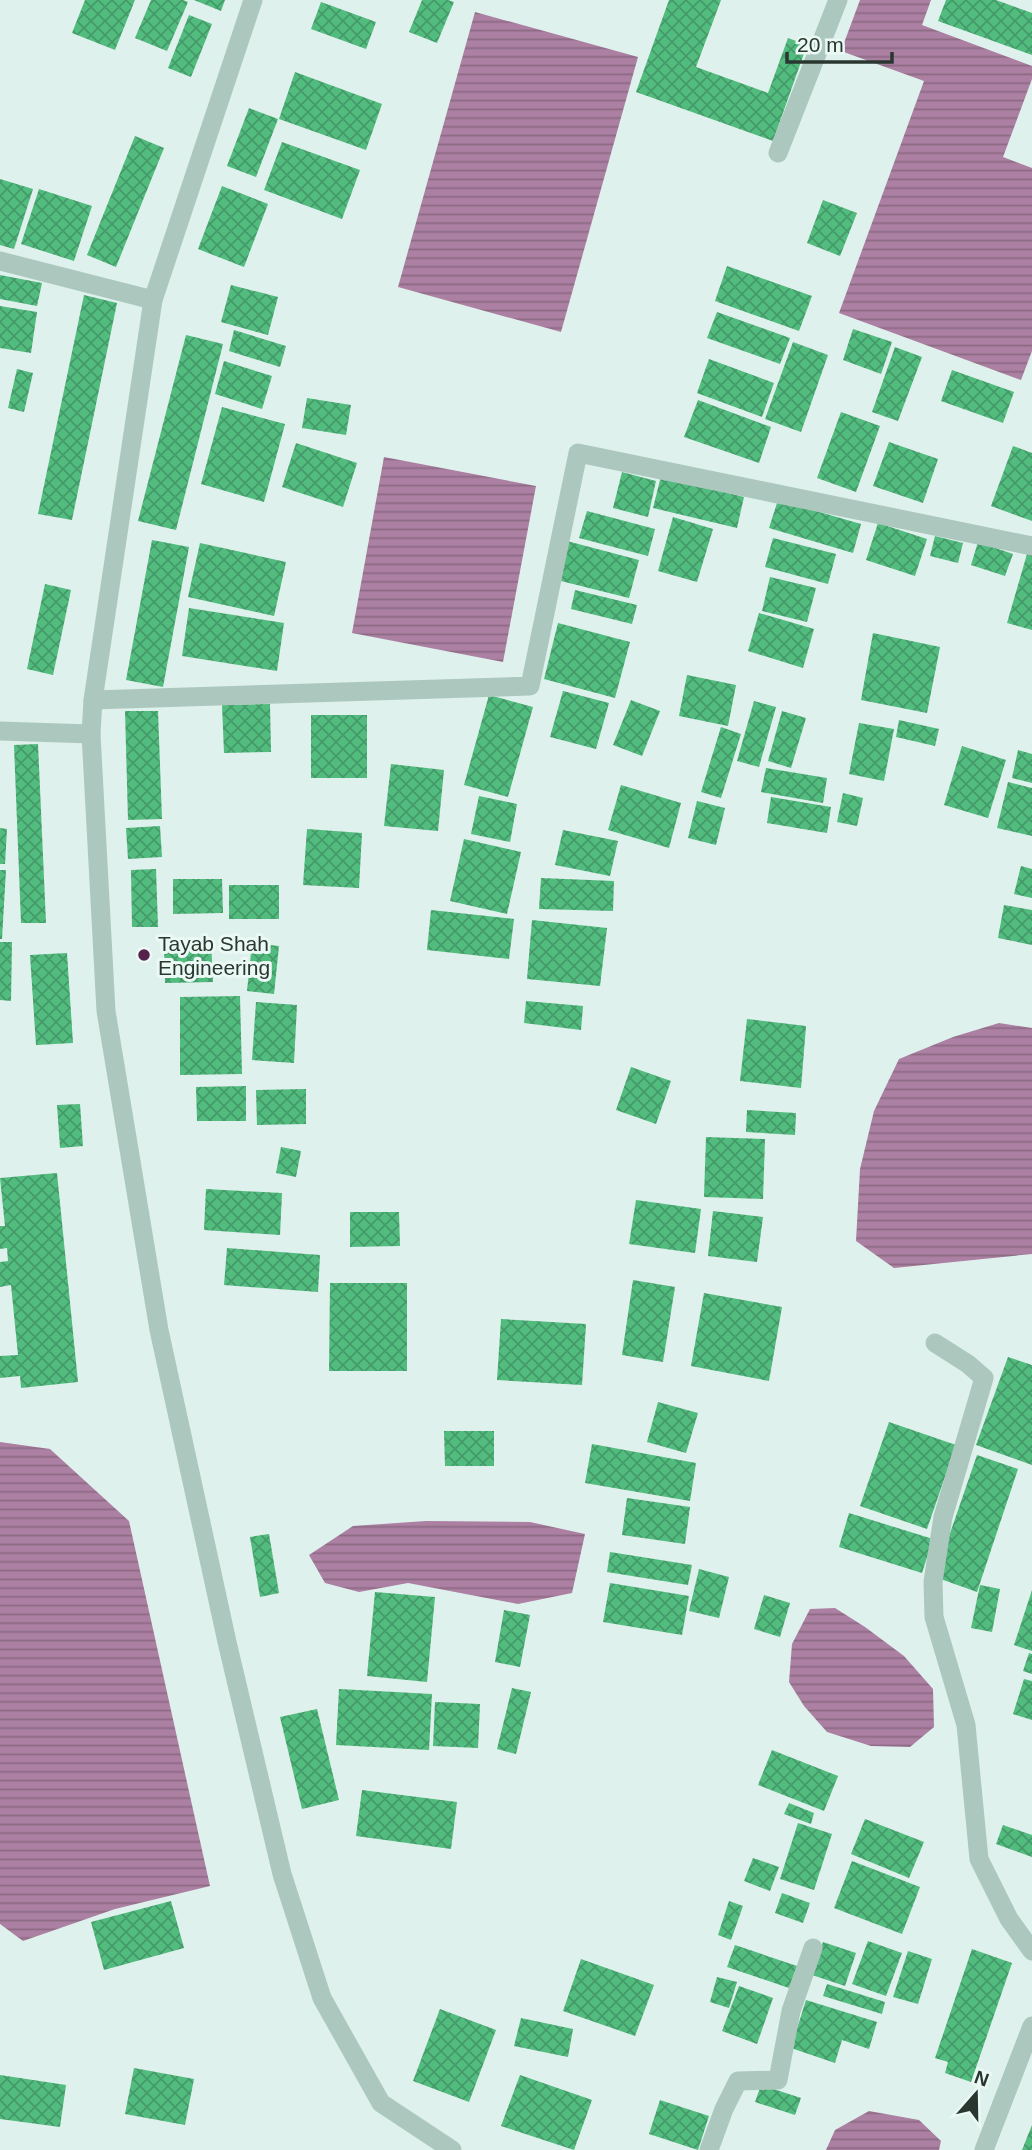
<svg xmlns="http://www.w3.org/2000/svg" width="1032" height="2150" font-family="Arial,sans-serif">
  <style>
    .water { fill: url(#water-rules) }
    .building { fill: url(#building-cross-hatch) }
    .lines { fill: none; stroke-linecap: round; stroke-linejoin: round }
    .minor { stroke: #acc8be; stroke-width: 19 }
    .poi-dot { fill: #552349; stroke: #ebf9f5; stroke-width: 2.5 }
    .labels { text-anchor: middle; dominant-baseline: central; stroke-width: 6; stroke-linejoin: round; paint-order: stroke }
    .poi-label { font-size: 21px; fill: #2a3730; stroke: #ebf9f5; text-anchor: start }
  </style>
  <defs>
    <pattern id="water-rules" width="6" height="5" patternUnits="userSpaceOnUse" patternTransform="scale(1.75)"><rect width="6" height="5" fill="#ac80a2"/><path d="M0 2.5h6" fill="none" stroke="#8c6a84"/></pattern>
    <pattern id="building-cross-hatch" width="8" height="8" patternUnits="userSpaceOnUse" patternTransform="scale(1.75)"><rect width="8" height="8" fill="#52bc7f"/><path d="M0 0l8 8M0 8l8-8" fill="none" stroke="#449a68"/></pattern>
  </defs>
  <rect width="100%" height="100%" fill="#dff1ec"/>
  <g class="water">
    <path d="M860,0H931L922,25L1032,66V79L1003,157L1032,168V351L1021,380L839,313L924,81L841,51Z"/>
    <path d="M475,12L638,57L561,332L398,287Z"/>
    <path d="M384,457L536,486L503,662L352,633Z"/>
    <path d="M999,1023L1032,1028V1254L894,1268L856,1241L860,1169L874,1111L899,1059L953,1037Z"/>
    <path d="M0,1442L50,1449L129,1521L210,1886L115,1909L23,1941L0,1924Z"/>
    <path d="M426,1521L530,1522L585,1534L572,1593L518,1604L408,1583L359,1592L325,1583L309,1555L353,1526Z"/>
    <path d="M835,1608L865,1627L904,1656L933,1689L934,1727L910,1747L871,1746L827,1732L804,1706L789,1682L792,1644L810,1609Z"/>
    <path d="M869,2111L919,2120L941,2141L939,2150H826L835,2130Z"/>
  </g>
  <g class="building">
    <path d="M85,0H135L115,50L72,33Z"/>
    <path d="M151,0H183L188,2L167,51L135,38Z"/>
    <path d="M194,0H225L221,11Z"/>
    <path d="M422,0H448L454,2L437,43L409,32Z"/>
    <path d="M669,0H721L696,67L768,93L788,38L807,45L773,141L636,92Z"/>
    <path d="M946,0H996L1032,13V55L938,21Z"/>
    <path d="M321,2L376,22L366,49L311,29Z"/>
    <path d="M189,15L212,24L191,77L168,68Z"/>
    <path d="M295,72L382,104L366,150L279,119Z"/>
    <path d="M249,108L278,119L256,177L227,166Z"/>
    <path d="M135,136L164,148L116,267L87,255Z"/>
    <path d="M282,142L360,170L342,219L264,190Z"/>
    <path d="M0,179L33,189L14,249L0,245Z"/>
    <path d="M222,186L268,204L244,267L198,249Z"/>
    <path d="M39,189L92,206L74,261L21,244Z"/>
    <path d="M823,200L857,213L840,256L807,243Z"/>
    <path d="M727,266L812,296L799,331L715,301Z"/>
    <path d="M0,275L42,283L37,306L0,299Z"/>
    <path d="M231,285L278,297L268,335L221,322Z"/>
    <path d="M84,295L117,303L72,520L38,514Z"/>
    <path d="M0,306L37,312L31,353L0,348Z"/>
    <path d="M717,312L790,338L780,364L707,338Z"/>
    <path d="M853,329L892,342L881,374L843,360Z"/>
    <path d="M234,330L286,346L280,367L229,351Z"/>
    <path d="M186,335L223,344L176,530L138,521Z"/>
    <path d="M793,342L828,355L801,432L765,419Z"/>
    <path d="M895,347L922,357L898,421L872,412Z"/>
    <path d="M709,359L774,383L762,417L697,393Z"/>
    <path d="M224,361L272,376L262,409L215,394Z"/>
    <path d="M17,369L33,373L24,412L8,408Z"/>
    <path d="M952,370L1014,392L1003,423L941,401Z"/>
    <path d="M307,398L351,405L346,435L302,428Z"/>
    <path d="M698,400L771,427L759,463L684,437Z"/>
    <path d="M222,407L285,424L264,502L201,484Z"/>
    <path d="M841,412L880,426L856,492L817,478Z"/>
    <path d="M889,442L938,459L923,503L873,486Z"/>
    <path d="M296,443L357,463L343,507L282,487Z"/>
    <path d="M1013,446L1032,453V521L991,506Z"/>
    <path d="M622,472L656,481L648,517L613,508Z"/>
    <path d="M661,476L744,497L737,528L653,508Z"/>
    <path d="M778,500L861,524L853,553L769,528Z"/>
    <path d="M587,511L655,529L648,556L579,538Z"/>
    <path d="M673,517L713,529L697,582L658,571Z"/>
    <path d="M878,523L927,539L915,576L866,560Z"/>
    <path d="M935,536L963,543L958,563L930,556Z"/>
    <path d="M773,538L836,554L828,584L765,567Z"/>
    <path d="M152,540L189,547L163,687L126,680Z"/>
    <path d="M567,541L639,560L629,598L557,580Z"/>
    <path d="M978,542L1013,554L1005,576L971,565Z"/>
    <path d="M200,543L286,562L274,616L188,597Z"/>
    <path d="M1027,554L1032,555V630L1007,623Z"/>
    <path d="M770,577L816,588L807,622L762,611Z"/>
    <path d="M45,584L71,590L53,675L27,669Z"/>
    <path d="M575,590L637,605L632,624L571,609Z"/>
    <path d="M189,608L284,623L277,671L182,656Z"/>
    <path d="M759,613L814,629L803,668L748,651Z"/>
    <path d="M558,623L630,642L615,698L544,679Z"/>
    <path d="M873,633L940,647L927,713L861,700Z"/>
    <path d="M687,675L736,685L728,726L679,716Z"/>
    <path d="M563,691L609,703L596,749L550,737Z"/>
    <path d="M489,695L533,707L508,797L464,785Z"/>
    <path d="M631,700L660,711L642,756L613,745Z"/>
    <path d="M754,701L776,707L759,767L737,761Z"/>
    <path d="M270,704L271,752L224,753L222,705Z"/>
    <path d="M125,711H158L162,819L128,820Z"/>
    <path d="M782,711L806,718L791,768L768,761Z"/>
    <rect x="311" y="715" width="56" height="63"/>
    <path d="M899,720L939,729L935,746L896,737Z"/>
    <path d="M859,723L894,729L884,781L849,774Z"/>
    <path d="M721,727L741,734L721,798L701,792Z"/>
    <path d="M38,744L46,923H21L14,745Z"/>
    <path d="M962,746L1006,760L988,818L944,805Z"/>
    <path d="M1018,750L1032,754V783L1012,778Z"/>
    <path d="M391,764L444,770L438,831L384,826Z"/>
    <path d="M766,768L827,778L823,803L761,792Z"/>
    <path d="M1008,782L1032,788V836L997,828Z"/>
    <path d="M621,785L681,803L669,848L608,830Z"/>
    <path d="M843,793L863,798L857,826L837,822Z"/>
    <path d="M479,796L517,804L510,842L471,834Z"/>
    <path d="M771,797L831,807L827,833L767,823Z"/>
    <path d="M697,801L725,808L716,845L688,838Z"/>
    <path d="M160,826L162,857L128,859L126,828Z"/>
    <path d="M0,828L7,829L5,864H0Z"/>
    <path d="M307,829L362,833L359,888L303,885Z"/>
    <path d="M563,830L618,841L610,876L555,865Z"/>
    <path d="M464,839L521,852L507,914L450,901Z"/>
    <path d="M1021,866L1032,869V898L1014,894Z"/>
    <path d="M156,869L158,927H132L131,870Z"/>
    <path d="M0,870H6L2,939H0Z"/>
    <path d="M541,878L614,881L613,911L539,909Z"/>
    <path d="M173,879H222L223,913L173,914Z"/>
    <rect x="229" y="885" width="50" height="34"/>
    <path d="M1004,905L1032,910V945L998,938Z"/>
    <path d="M431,910L514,919L509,959L427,950Z"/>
    <path d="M532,920L607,928L600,986L527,979Z"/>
    <path d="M211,941L213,982L165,983L164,943Z"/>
    <path d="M0,942H12L11,1001L0,1000Z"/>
    <path d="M252,943L279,946L274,994L247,991Z"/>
    <path d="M67,953L73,1043L36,1045L30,955Z"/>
    <path d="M240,996L242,1074L180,1075V997Z"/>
    <path d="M526,1001L583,1006L581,1030L524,1023Z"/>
    <path d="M256,1002L297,1005L294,1063L252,1060Z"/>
    <path d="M747,1019L806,1026L801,1088L740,1081Z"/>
    <path d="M631,1067L671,1081L656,1124L616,1110Z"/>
    <path d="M246,1086V1121H197L196,1087Z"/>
    <path d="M306,1089V1124L257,1125L256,1090Z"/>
    <path d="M80,1104L83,1146L60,1148L57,1105Z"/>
    <path d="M747,1110L796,1113L795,1135L746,1132Z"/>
    <path d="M706,1137L765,1139L763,1199L704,1197Z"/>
    <path d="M281,1147L301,1151L296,1177L276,1173Z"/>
    <path d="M57,1173L78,1382L21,1388L20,1376L0,1378V1356L18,1355L11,1285L0,1287V1262L8,1261L7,1248L0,1249V1226H5L0,1178Z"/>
    <path d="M206,1189L282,1193L280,1235L204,1230Z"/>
    <path d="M636,1200L701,1209L695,1253L629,1244Z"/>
    <path d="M713,1211L763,1217L757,1262L708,1256Z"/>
    <path d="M350,1212H399L400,1246L350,1247Z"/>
    <path d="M227,1248L320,1255L318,1292L224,1285Z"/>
    <path d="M633,1280L675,1287L663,1362L622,1355Z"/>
    <path d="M330,1283H407V1371H329Z"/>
    <path d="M704,1293L782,1307L769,1381L691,1366Z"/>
    <path d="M501,1319L586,1324L582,1385L497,1380Z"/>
    <path d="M1008,1357L1032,1365V1465L976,1445Z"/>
    <path d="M658,1402L698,1413L686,1453L647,1442Z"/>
    <path d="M889,1422L956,1445L927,1529L860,1506Z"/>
    <path d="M444,1431H494V1466H445Z"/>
    <path d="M592,1444L696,1463L690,1501L585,1483Z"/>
    <path d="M977,1455L1018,1469L977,1592L935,1577Z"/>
    <path d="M627,1498L690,1507L685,1544L622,1535Z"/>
    <path d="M849,1513L933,1539L922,1573L839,1547Z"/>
    <path d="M269,1534L279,1593L260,1597L250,1537Z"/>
    <path d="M610,1552L692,1565L688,1585L607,1572Z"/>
    <path d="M699,1569L729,1577L719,1618L689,1611Z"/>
    <path d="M610,1583L689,1596L682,1635L603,1622Z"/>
    <path d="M980,1585L1000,1589L992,1632L971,1628Z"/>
    <path d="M1032,1590V1651L1014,1645Z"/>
    <path d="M375,1592L435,1597L427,1682L367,1676Z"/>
    <path d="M764,1595L790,1603L780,1637L754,1629Z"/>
    <path d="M504,1610L530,1615L520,1667L495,1662Z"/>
    <path d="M1029,1653L1032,1654V1674L1023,1671Z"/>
    <path d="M1024,1679L1032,1681V1720L1013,1714Z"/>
    <path d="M512,1688L531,1692L516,1754L497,1749Z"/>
    <path d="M339,1689L432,1694L429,1750L336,1745Z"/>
    <path d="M435,1702L480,1704L478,1748L433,1746Z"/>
    <path d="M317,1709L339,1800L302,1809L280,1717Z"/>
    <path d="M772,1750L838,1776L824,1811L758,1785Z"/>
    <path d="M362,1790L457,1802L451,1849L356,1836Z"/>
    <path d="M789,1803L814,1813L811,1824L784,1814Z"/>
    <path d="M865,1819L924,1842L909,1878L851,1854Z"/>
    <path d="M798,1823L832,1834L814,1890L780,1879Z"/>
    <path d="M1003,1825L1032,1835V1857L996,1844Z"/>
    <path d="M753,1858L779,1867L770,1891L744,1881Z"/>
    <path d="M852,1861L920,1887L902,1934L834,1908Z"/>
    <path d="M782,1893L810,1903L803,1923L775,1913Z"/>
    <path d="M171,1901L184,1948L104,1970L91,1922Z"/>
    <path d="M729,1901L743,1906L731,1940L718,1935Z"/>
    <path d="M868,1941L902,1953L886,1996L852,1984Z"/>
    <path d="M823,1942L856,1953L845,1986L812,1975Z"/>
    <path d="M735,1945L797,1966L789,1988L727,1967Z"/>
    <path d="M972,1949L1012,1963L971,2082L945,2073L948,2062L935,2058Z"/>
    <path d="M908,1951L932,1959L918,2004L893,1997Z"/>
    <path d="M581,1959L654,1985L635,2036L563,2011Z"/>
    <path d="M717,1977L737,1982L729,2008L710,2002Z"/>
    <path d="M827,1984L885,2002L882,2014L823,1996Z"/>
    <path d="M739,1986L773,1998L757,2044L722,2031Z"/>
    <path d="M806,2000L877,2022L869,2049L842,2040L835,2063L791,2048Z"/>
    <path d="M440,2009L496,2030L469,2102L413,2081Z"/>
    <path d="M521,2018L573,2029L568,2057L514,2046Z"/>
    <path d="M134,2068L194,2079L185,2125L125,2114Z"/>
    <path d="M0,2075L66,2085L60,2127L0,2119Z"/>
    <path d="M520,2075L592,2100L574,2150L501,2126Z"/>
    <path d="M761,2085L801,2098L795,2115L755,2102Z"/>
    <path d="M660,2100L709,2116L698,2150L649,2134Z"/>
    <path d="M1032,2125V2150H1022Z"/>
  </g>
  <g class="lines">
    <g class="minor">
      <path d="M253,0L153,300L93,700L91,734L106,1011L159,1330L227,1642L282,1874L322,1998L381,2103L452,2150"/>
      <path d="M778,153L838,0"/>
      <path d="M0,261L153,300"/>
      <path d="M93,700L530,686L578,453L1032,546"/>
      <path d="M0,731L91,734"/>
      <path d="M935,1343L968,1364L984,1378L943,1517L933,1582L934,1617L966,1725L979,1859L1009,1919L1032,1951"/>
      <path d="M709,2150L724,2109L738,2081L778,2080L791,2011L813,1948"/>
      <path d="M984,2150L1032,2026"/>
    </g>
  </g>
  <circle class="poi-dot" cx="144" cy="955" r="7"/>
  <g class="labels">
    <g class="poi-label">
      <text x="158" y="943">Tayab Shah<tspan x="158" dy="24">Engineering</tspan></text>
    </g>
  </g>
  <g transform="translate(976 2094) rotate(20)" stroke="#ebf9f5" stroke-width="5" paint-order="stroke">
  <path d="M0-5L12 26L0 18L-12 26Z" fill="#2a3730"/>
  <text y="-10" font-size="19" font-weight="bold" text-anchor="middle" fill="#2a3730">N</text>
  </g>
  <path d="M787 52v10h105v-10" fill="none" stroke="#2a3730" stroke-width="3.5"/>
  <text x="797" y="52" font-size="21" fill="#2a3730" stroke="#ebf9f5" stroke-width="5" paint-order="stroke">20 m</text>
</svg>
